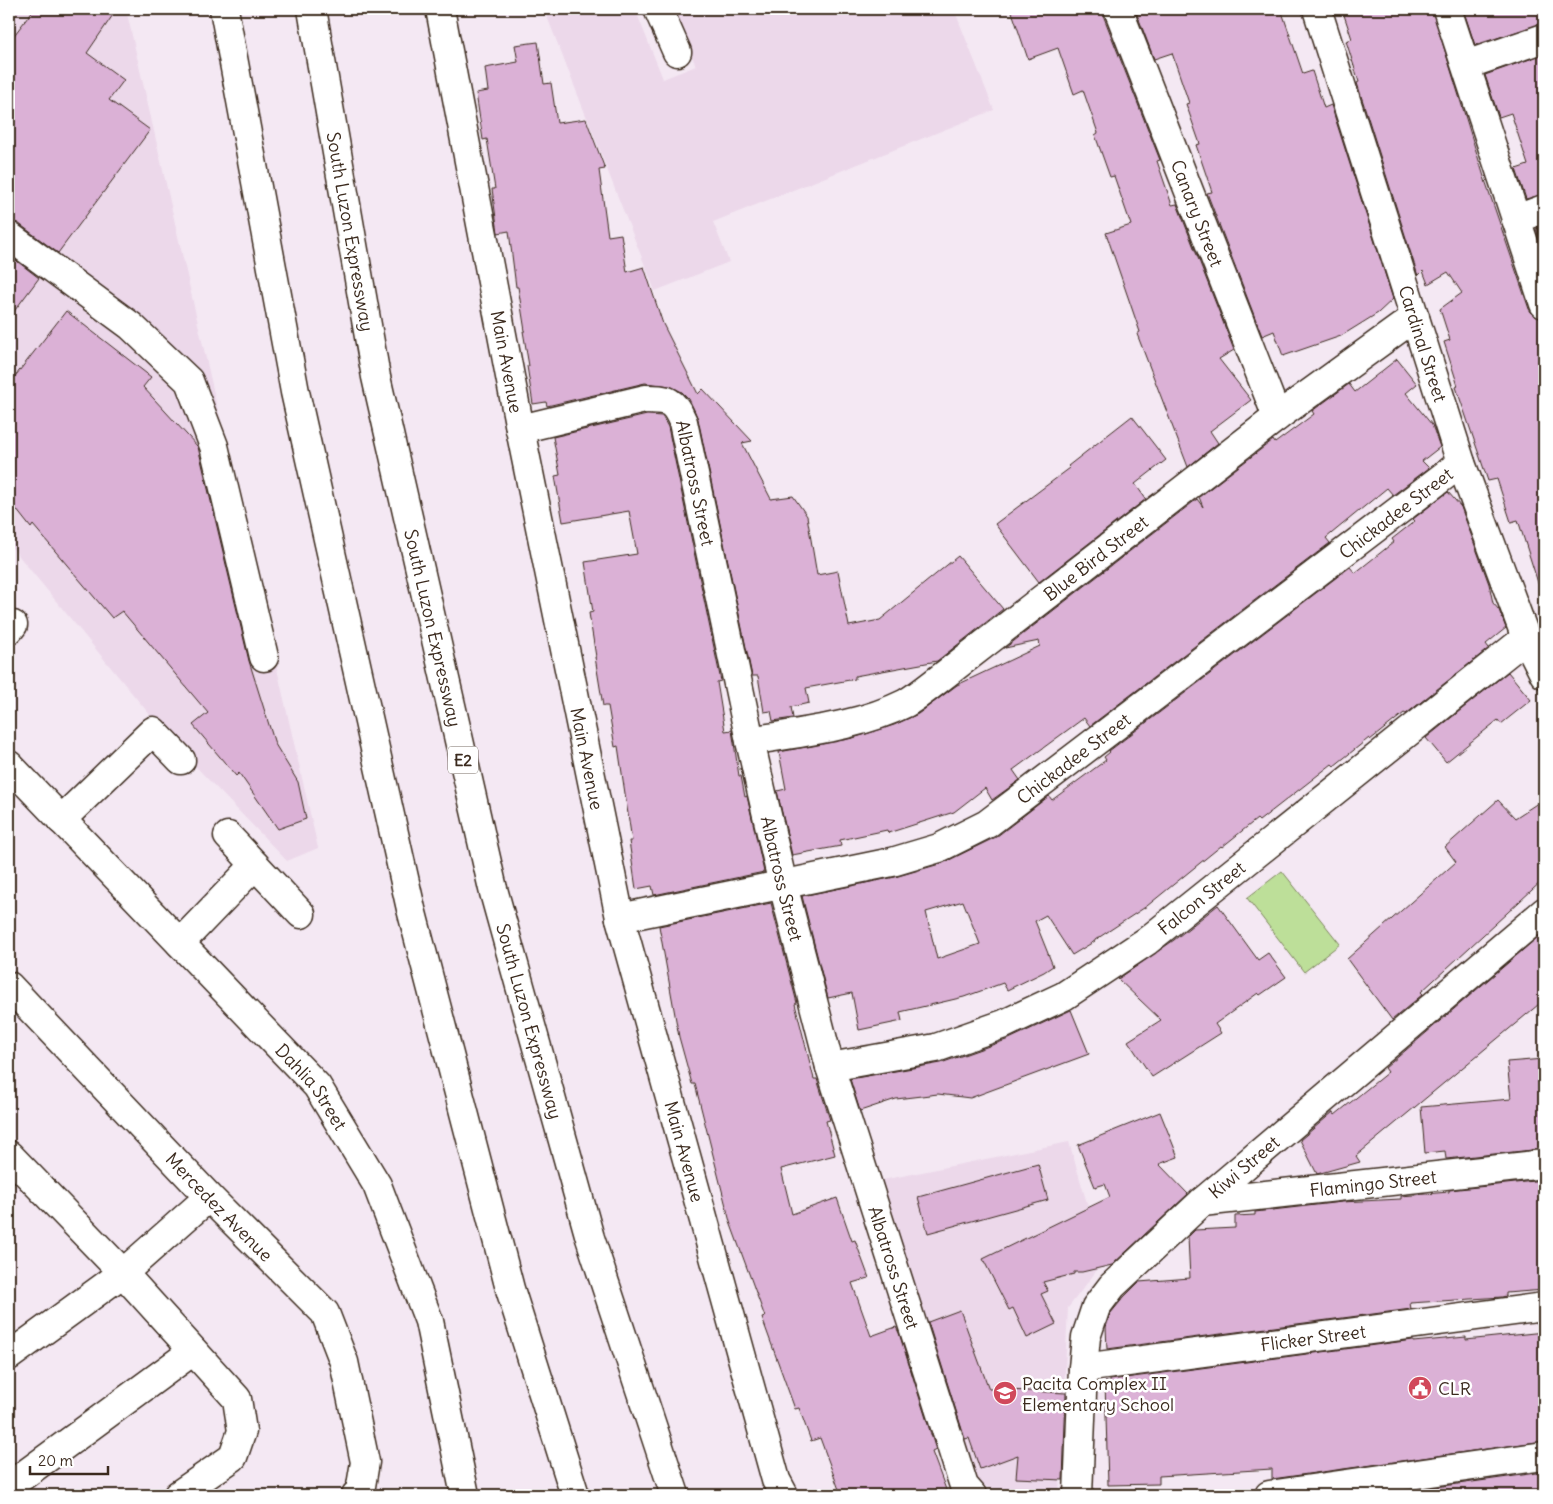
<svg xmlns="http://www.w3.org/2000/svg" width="1553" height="1504" font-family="Delius,sans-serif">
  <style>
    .built { fill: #ecd8ea }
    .green { fill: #bddf99; stroke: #7c845c }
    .building { fill: #dbb1d6; stroke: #3b2a1e; fill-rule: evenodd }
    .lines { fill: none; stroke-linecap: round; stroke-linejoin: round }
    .minor-casing { stroke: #3b2a1e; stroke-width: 31 }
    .highway-casing { stroke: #3b2a1e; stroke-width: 31 }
    .minor { stroke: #fff; stroke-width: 28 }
    .highway { stroke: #fff; stroke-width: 28 }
    .labels { text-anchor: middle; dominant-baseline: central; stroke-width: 5; stroke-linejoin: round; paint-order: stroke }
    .shield { fill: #fff; stroke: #766a62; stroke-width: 1 }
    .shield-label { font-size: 16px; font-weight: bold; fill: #3b2a1e }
    .street-label { font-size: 18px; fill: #3b2a1e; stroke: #fff }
    .poi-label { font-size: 18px; fill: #3b2a1e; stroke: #fff; text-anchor: start }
  </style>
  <rect width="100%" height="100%" fill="#f4e8f3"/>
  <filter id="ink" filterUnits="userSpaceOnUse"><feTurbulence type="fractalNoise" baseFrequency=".02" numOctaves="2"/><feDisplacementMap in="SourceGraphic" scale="10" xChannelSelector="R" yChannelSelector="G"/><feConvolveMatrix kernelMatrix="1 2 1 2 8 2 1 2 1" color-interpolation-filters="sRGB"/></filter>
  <g filter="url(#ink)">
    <g class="built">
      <path d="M19,9H126L318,848L287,861L174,744L9,544V21Z"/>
      <path d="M544,9H635L663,79L696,66L672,9H954L994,110L713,222L729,262L655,291Z"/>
      <path d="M1069,1142L1104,1261L1068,1308L1059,1493L1057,1495H1000L974,1479L873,1182Z"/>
    </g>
    <path class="green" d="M1282,871L1340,944L1304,972L1247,898Z"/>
    <g class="building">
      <path d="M34,9H117L87,53L124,80L109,100L150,130L58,253L18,223L9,221V42Z"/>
      <path d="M1011,9H1103V15L1160,160L1157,161L1172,205L1177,204L1234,350L1219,359L1251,400L1210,431L1218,443L1188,467L1137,334L1140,332L1106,233L1131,225L1114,176L1110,177L1095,135L1098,133L1083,90L1074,94L1058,48L1028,59Z"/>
      <path d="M1135,9H1281L1303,74L1312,71L1324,108L1331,105L1393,299L1378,313L1341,336L1283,356L1274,331L1262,336L1207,193L1212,192L1196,145L1200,144L1186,104L1189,103L1172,53L1154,59Z"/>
      <path d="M1342,9H1432L1485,180L1529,309L1534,316L1544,319V588L1540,589L1518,520L1511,522L1497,479L1488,481L1456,387L1458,386L1444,342L1450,340L1440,309L1462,293L1448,272L1428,284L1423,271L1418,276L1357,83L1359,82L1346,41L1352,39Z"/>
      <path d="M1463,9H1540L1544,23L1475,45Z"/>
      <path d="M538,42L544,84L551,83L557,123L586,119L605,169L599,170L608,236L621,234L627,272L644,267L663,324L698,394L703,389L752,441L742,443L771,499L793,496L807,516L817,575L838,571L849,626L880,620L958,556L1003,609L937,661L855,676V679L806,688L809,703L791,707L793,718L773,721L771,711L764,712L758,676H752L698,419L689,399L682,392L670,386L645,383L547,406L546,402L533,404L527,366H529L523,331H525L518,287H516L509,231L498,233L492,189H495L487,139L483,140L476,93L488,91L485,68L518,62L515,45Z"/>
      <path d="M1544,54V194L1526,199L1516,169L1528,165L1511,113L1499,117L1485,75Z"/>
      <path d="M1544,226V255L1536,229Z"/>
      <path d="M9,255L39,278L9,318Z"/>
      <path d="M66,311L151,377L143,387L198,447L249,661L275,744L298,782L306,819L278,829L239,773L236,776L193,725L208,713L122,611L112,618L33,525L31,528L9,500V384Z"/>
      <path d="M1397,359L1417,384L1406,393L1432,425L1440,447L1422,461L1429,468L1393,495L1387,488L1326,538L1330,543L1090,726L1084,718L1013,770L1020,780L992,800L985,788L954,812L888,833L887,830L840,840L841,846L792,855L777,791L786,789L779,752L853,738L894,725L918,714L957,685L1040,646L1039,641L1005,648L1197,499L1203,507L1199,497L1273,440L1275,443L1314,414L1312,411L1349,384L1355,392Z"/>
      <path d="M647,415L662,416L668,427L721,681L717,682L725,731L732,730L739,776H741L745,797L747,796L764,872L654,895L652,886L636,889L629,841H632L618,746L615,747L608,706H603L595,657H596L589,613L593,612L585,562L637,554L629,511L563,522L555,476L560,475L553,437Z"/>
      <path d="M1132,416L1166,460L1135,484L1146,499L1039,582L995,524L1070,468L1068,466Z"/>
      <path d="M1448,492L1461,507L1489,584L1493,603L1499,610L1506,628L1486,644L1489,648L1406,714L1404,713L1370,740L1369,738L1334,766L1332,764L1259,821L1257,819L1222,847L1221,846L1147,906L1095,940V941L1072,955L1046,915L1035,921L1053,966L1044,972L1007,990L1003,983L964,997L900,1012L902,1021L859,1030L852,993L828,998L802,896L895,877L943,863L996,837L1049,796L1052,800L1106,760L1104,757L1110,752L1109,751L1350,567L1355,573L1394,542L1392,539L1415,521L1413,519ZM963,901L980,944L937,959L926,912Z"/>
      <path d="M1508,672L1531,700L1501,724L1498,720L1446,762L1426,738Z"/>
      <path d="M1544,799V879L1421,992L1423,994L1392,1020L1347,959L1456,862L1445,847L1498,800L1515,818Z"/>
      <path d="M771,903L797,1003L795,1004L814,1079H817L830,1120L826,1121L835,1155L781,1169L792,1214L837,1198L852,1241L855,1240L869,1278L852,1283L871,1336L896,1327L899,1333L936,1450L932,1452L948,1495H841L820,1438L811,1441L799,1408L795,1409L762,1318L765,1317L730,1222L695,1084H692L679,1037L659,926Z"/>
      <path d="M1218,905L1258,960L1268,953L1286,977L1260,995L1258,993L1215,1024L1221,1033L1152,1077L1128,1041L1161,1020L1118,979L1174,940Z"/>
      <path d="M1544,932V1000L1356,1156L1360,1162L1317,1174L1300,1140L1333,1112L1335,1115L1388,1072L1385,1068Z"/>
      <path d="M1071,1010L1089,1054L970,1098L938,1094L896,1099L860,1111L850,1079L941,1063L1009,1039Z"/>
      <path d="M1544,1059V1144H1541L1542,1149L1446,1159L1445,1151L1425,1153L1421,1107L1511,1099L1507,1062Z"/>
      <path d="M1160,1112L1178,1157L1159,1164L1188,1194L1112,1265L1082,1272H1074V1274L1043,1282L1048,1291L1041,1294L1056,1324L1027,1338L1013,1308L1009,1310L983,1259L1110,1197L1105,1184L1095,1187L1078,1145Z"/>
      <path d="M1038,1164L1048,1200L928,1233L918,1197Z"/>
      <path d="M1544,1180V1290L1506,1293V1296L1502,1297L1410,1303L1411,1309L1107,1349L1106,1327L1110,1314L1124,1297L1139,1282L1190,1278L1188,1237L1195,1230L1235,1228V1216L1255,1215V1212L1342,1202L1401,1199V1196L1449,1192V1190Z"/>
      <path d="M960,1310L989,1389L1066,1393L1063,1480L1016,1478L1018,1455L980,1469L969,1438L965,1439L928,1322Z"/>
      <path d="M1544,1332V1441L1272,1479V1469L1159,1476V1484L1108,1485L1105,1382H1110V1380L1413,1340V1342L1466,1337V1340Z"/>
      <path d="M1544,1472V1495H1379Z"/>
    </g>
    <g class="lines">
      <g class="minor-casing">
        <g id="minor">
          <path id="s1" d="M440,9L520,429L620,918L776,1480L784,1495"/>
          <path d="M658,9L677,52"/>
          <path id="s2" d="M1118,9L1277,417"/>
          <path id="s3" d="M1317,9L1461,463L1526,638L1544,674"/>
          <path d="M1447,9L1544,304"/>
          <path d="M1466,65L1544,38"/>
          <path d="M1516,219L1544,209"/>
          <path d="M9,236L131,326L189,381L214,446L264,657"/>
          <path id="s4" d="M520,429L645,399C668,399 674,400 683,422L750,741L783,885L830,1067L964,1486L972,1495"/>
          <path d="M9,630L13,625"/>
          <path id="s5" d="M750,741C802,732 858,727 906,703C916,697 925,690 934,683L1277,417L1415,317"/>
          <path id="s6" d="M9,765L317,1086L377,1185L429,1321L465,1495"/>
          <path d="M61,820L153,731L181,760"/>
          <path d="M228,836L301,914"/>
          <path id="s7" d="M620,918L892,862L939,848L987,824L1461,463"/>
          <path d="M180,943L255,865"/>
          <path id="s8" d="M9,986L209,1197L325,1313L344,1362L365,1462L360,1492L356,1495"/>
          <path id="s9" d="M830,1067L936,1048L1004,1024L1064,996L1147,941L1526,638"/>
          <path d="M9,1155L123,1273L237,1399L242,1431L233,1457L178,1495"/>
          <path id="s10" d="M1202,1202L1544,1164"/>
          <path d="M9,1356L123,1273L209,1197"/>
          <path id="s11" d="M1083,1368L1544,1307"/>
          <path d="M9,1486L193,1351"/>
          <path id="s12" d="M1078,1495L1083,1368L1086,1337L1096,1307L1112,1286L1202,1202L1544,912"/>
          <path d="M1269,1495L1544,1456"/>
        </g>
      </g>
      <g class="highway-casing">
        <g id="highway">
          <path d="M224,9L295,392L411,909L510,1289L575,1495"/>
          <path id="s13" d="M312,9L376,377L493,889L590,1238L675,1495"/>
        </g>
      </g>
      <use href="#minor" class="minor"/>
      <use href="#highway" class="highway"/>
    </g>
  </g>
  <defs>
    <g id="civic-disc" transform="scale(1.25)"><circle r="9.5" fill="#d1495b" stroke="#fff"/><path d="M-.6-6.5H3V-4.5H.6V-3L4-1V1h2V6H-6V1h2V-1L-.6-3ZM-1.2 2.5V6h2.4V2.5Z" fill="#fff"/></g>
    <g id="school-disc" transform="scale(1.25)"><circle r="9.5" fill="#d1495b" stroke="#fff"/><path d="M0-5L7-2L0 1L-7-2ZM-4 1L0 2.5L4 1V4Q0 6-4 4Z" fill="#fff"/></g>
  </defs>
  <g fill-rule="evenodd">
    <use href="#civic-disc" x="1420" y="1388"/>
    <use href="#school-disc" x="1005" y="1393"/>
  </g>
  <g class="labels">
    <rect class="shield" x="448" y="746.5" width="30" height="27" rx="4"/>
    <g class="shield-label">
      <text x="463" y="760">E2</text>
    </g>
    <g class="street-label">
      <text stroke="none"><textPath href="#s2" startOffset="219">Canary Street</textPath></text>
      <text stroke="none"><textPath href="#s13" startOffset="226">South Luzon Expressway</textPath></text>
      <text stroke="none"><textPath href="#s3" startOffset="351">Cardinal Street</textPath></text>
      <text stroke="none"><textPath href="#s1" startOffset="359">Main Avenue</textPath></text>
      <text stroke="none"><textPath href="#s4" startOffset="240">Albatross Street</textPath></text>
      <text stroke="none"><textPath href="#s7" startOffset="894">Chickadee Street</textPath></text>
      <text stroke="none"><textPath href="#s5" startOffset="400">Blue Bird Street</textPath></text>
      <text stroke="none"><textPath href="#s13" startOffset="631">South Luzon Expressway</textPath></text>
      <text stroke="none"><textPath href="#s1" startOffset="764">Main Avenue</textPath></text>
      <text stroke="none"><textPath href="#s7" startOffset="489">Chickadee Street</textPath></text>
      <text stroke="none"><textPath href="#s4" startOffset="645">Albatross Street</textPath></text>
      <text stroke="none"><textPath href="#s9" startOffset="415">Falcon Street</textPath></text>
      <text stroke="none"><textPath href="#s13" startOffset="1036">South Luzon Expressway</textPath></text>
      <text stroke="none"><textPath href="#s6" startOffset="442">Dahlia Street</textPath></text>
      <text stroke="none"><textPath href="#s1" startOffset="1169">Main Avenue</textPath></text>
      <text stroke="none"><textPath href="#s12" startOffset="394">Kiwi Street</textPath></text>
      <text stroke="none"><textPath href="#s10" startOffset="172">Flamingo Street</textPath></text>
      <text stroke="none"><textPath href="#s8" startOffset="305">Mercedez Avenue</textPath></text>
      <text stroke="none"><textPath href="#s4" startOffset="1050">Albatross Street</textPath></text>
      <text stroke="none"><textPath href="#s11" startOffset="232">Flicker Street</textPath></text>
    </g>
    <g class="poi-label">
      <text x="1022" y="1383">Pacita Complex II<tspan x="1022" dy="21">Elementary School</tspan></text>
      <text x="1438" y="1388">CLR</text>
    </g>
  </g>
  <rect width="1553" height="1504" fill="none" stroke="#fff" stroke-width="30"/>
  <rect x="15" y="15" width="1523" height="1474" fill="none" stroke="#3b2a1e" stroke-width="2" filter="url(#ink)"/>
  <path d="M30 1466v8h78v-8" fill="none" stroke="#3b2a1e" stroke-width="2.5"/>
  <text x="38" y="1466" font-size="15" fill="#3b2a1e" stroke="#ffffff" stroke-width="4" paint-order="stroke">20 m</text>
</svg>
